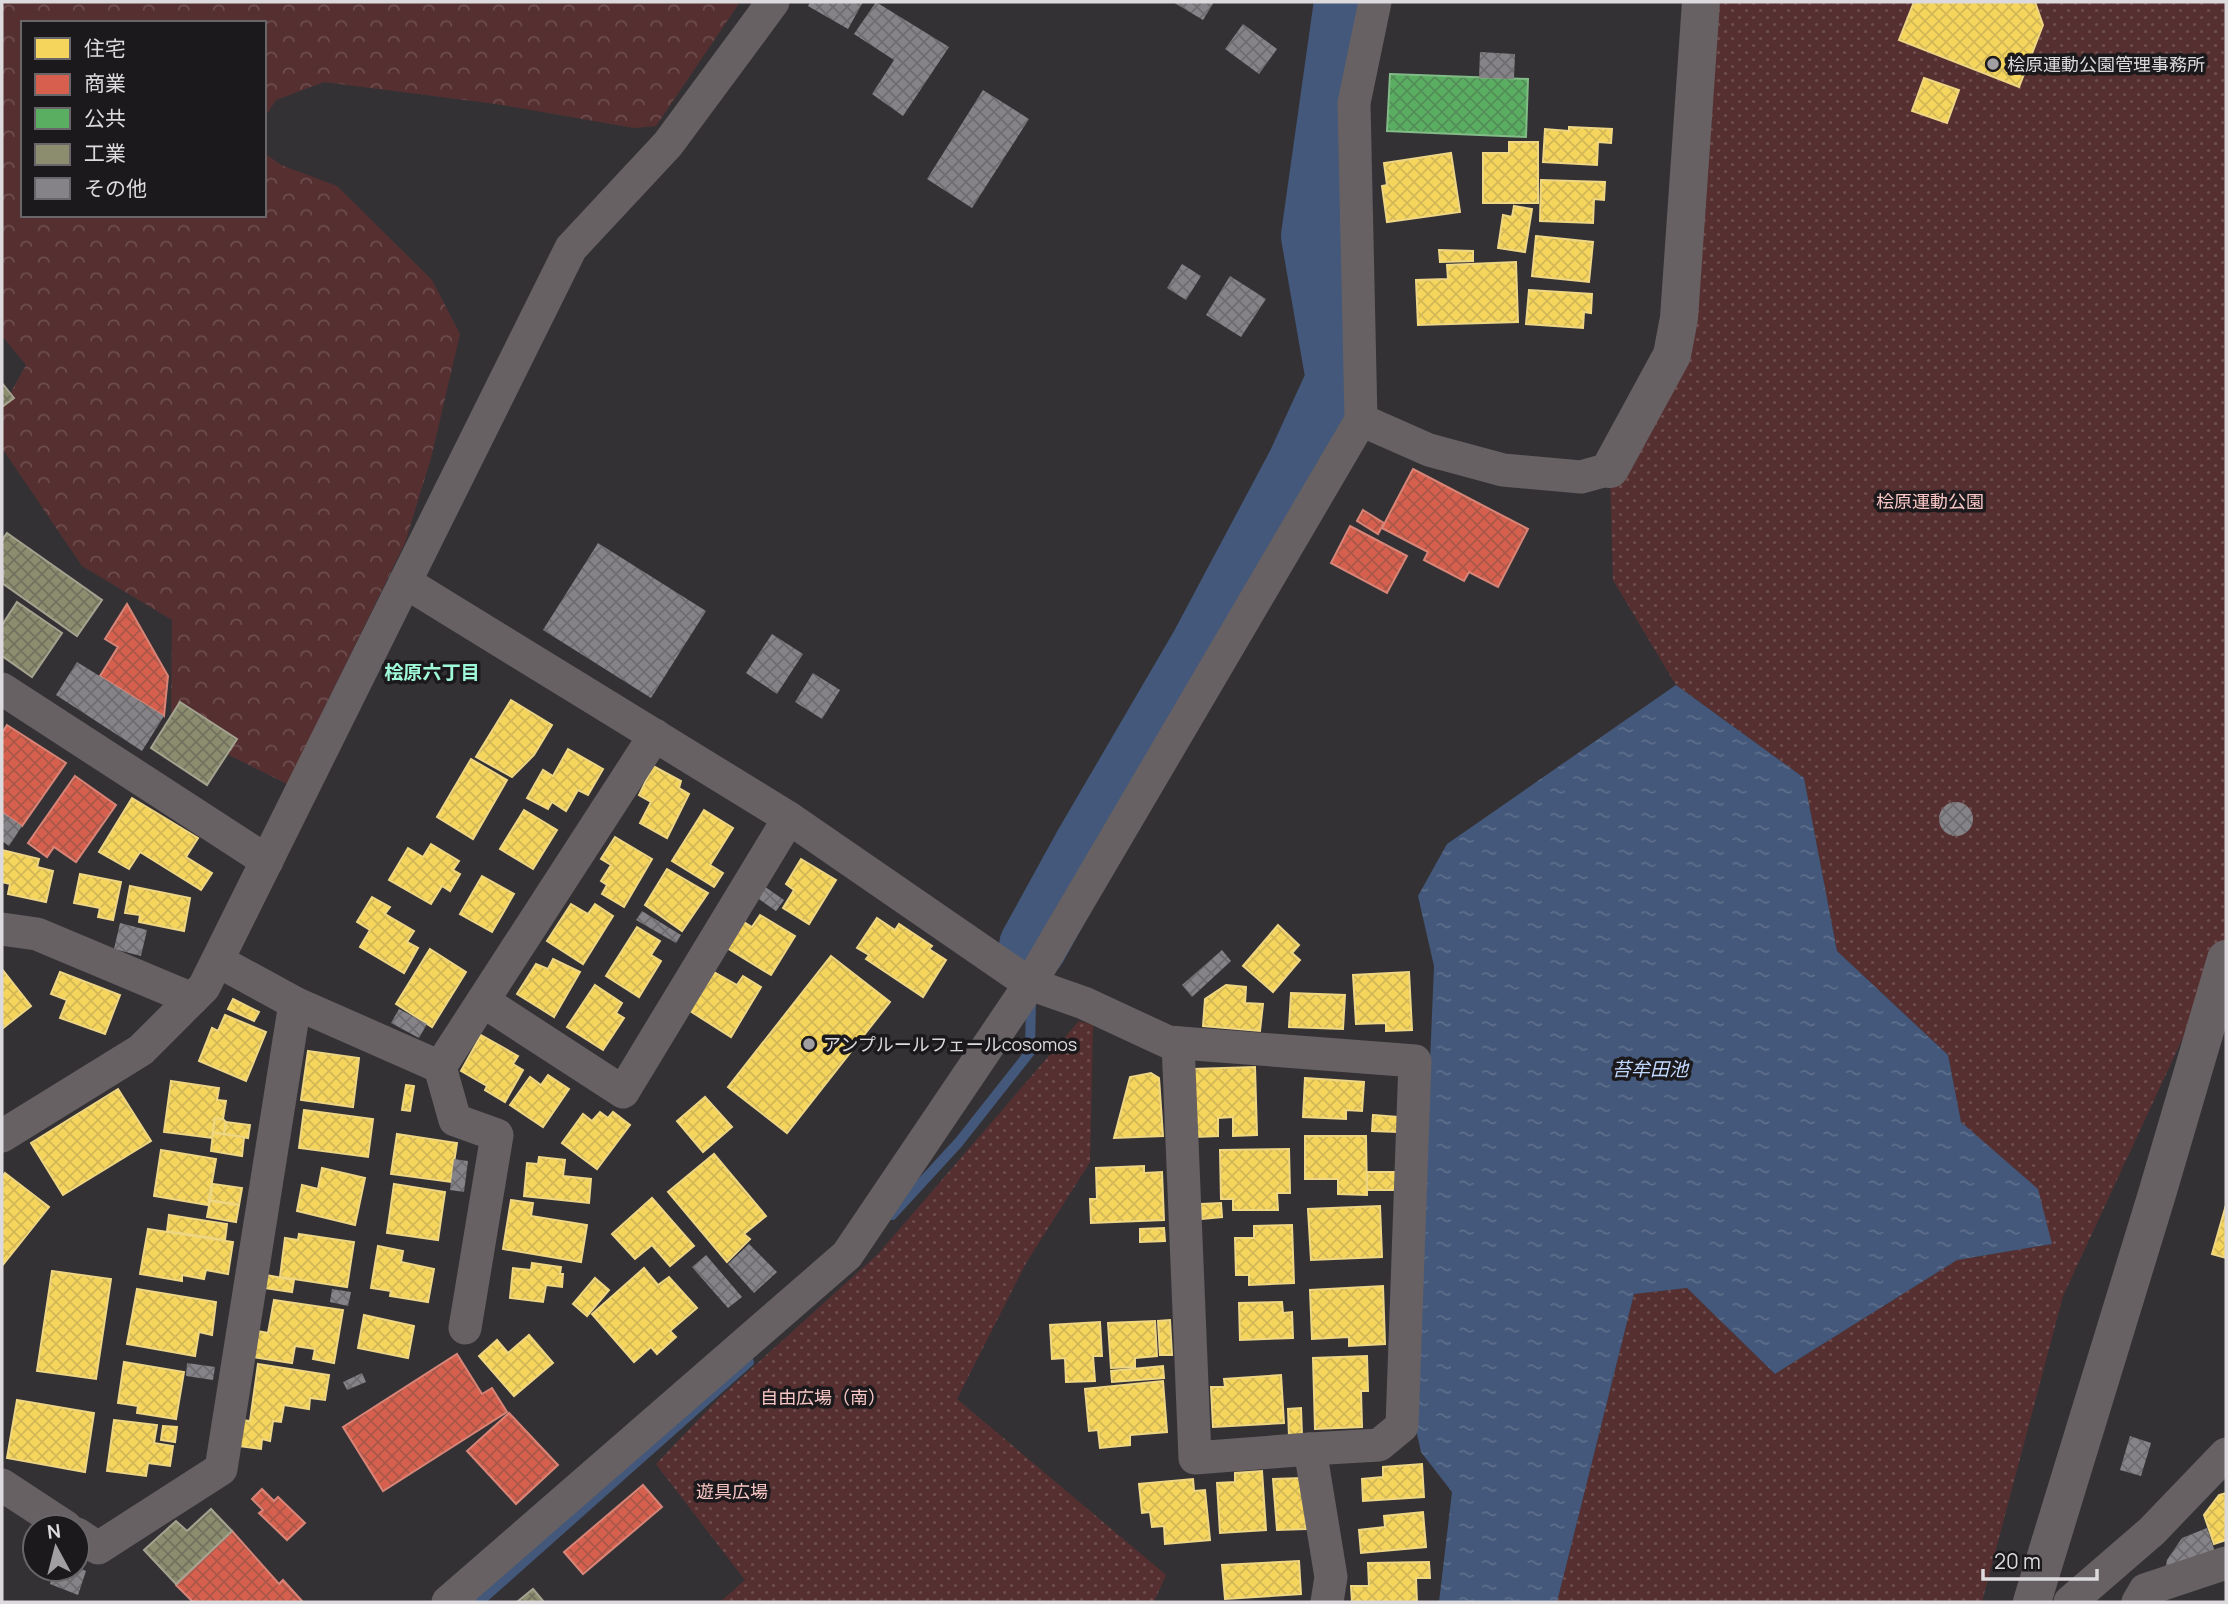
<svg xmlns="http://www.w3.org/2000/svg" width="2228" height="1604" font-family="Manrope,'Noto Sans JP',sans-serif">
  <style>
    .forest { fill: url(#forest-crowns) }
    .park { fill: url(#park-dots) }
    .water { fill: url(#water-ripples) }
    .homes { fill: url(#homes-cross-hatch); stroke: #eed683; stroke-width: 2 }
    .shops { fill: url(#shops-cross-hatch); stroke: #d88578; stroke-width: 2 }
    .public { fill: url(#public-cross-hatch); stroke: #81bb86; stroke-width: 2 }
    .industry { fill: url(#industry-cross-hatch); stroke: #a4a390; stroke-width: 2 }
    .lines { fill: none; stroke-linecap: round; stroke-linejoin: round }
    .stream { stroke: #43587a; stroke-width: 10 }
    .river { stroke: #43587a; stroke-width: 68 }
    .building { fill: url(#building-cross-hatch) }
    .minor { stroke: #676164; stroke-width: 33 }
    .tertiary { stroke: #676164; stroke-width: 38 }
    .poi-dot { fill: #a29fa3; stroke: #1b191b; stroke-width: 2.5 }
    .labels { text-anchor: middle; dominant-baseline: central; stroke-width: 7; stroke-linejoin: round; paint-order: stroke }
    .poi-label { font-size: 18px; fill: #dddade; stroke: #1b191b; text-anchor: start }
    .park-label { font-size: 18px; fill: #f8c6c4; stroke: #1b191b }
    .neighbourhood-label { font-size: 19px; font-weight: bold; fill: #9efad8; stroke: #1b191b }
    .water-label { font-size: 19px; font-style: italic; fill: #c2d9ff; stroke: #1b191b }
  </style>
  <defs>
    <pattern id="forest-crowns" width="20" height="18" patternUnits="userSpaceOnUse" patternTransform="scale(1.75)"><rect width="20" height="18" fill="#563031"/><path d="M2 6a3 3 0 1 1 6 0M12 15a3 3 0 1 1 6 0" fill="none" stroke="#6e4d4e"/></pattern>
    <pattern id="park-dots" width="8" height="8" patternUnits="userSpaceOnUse" patternTransform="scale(1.75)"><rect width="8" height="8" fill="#563031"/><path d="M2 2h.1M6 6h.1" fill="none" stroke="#6e4d4e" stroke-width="1.8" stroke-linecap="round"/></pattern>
    <pattern id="water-ripples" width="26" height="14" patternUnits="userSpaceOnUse" patternTransform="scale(1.75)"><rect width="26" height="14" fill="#43587a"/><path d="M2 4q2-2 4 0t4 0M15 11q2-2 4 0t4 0" fill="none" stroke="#5e6f8c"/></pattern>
    <pattern id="homes-cross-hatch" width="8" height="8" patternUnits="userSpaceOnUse" patternTransform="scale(1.75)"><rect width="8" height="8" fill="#f6d55c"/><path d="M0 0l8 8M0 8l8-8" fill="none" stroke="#d2b757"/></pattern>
    <pattern id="shops-cross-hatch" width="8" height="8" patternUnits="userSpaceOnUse" patternTransform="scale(1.75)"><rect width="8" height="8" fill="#d6604d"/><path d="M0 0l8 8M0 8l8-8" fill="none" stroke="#aa574a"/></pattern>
    <pattern id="public-cross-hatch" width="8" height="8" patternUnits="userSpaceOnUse" patternTransform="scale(1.75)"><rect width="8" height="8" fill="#5aae61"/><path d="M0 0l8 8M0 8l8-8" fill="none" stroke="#538d58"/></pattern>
    <pattern id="industry-cross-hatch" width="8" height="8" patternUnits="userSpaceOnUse" patternTransform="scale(1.75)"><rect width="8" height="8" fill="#8c8c6e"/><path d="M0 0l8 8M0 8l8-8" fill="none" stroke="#72725f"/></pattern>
    <pattern id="building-cross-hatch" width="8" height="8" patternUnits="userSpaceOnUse" patternTransform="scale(1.75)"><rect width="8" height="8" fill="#858387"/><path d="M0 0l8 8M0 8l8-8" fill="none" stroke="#6e6c6f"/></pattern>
  </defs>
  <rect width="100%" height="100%" fill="#343135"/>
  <path class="forest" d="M2,2H740L656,126L634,128L496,104L324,82L276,100L264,118V23H23V215H264V153L281,165L337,186L432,280L460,334L431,458L405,543L287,784L171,726L172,620L82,566L2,448V408L26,365L2,336Z"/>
  <g class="park">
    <path d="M1701,2H2226V945L2063,1296L1982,1602H1557L1634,1294L1687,1288L1775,1374L1957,1260L2051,1244L2037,1189L1961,1122L1948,1055L1837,951L1804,778L1676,685L1613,580L1610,469L1672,355Z"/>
    <path d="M1079,1021L1093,1025L1090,1162L1026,1263L957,1399L1166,1575L1154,1602H720L745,1580L656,1464L720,1397L878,1254Z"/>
  </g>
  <path class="water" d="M1676,685L1804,778L1837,951L1948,1055L1961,1122L2038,1189L2052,1244L1957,1260L1775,1374L1687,1288L1634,1294L1557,1602H1439L1452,1492L1421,1452L1415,1425L1434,966L1418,896L1447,844Z"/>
  <g class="homes">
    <path d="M1914,2H2035L2043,25L2019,87L1899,40Z"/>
    <path d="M1924,78L1959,90L1947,123L1912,111Z"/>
    <path d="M1569,127L1612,129L1611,143L1598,142L1597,165L1543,162L1545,129L1569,131Z"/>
    <path d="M1509,142H1538V203H1483V153H1509Z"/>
    <path d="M1451,153L1460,212L1387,222L1382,186L1387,185L1384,163Z"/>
    <path d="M1541,180L1605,182L1604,200L1594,199L1593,223L1540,221Z"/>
    <path d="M1514,206L1532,209L1525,252L1498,248L1503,215L1512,217Z"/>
    <path d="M1536,236L1593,242L1589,282L1532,276Z"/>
    <path d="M1439,250L1473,251V261L1440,262Z"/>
    <path d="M1516,262L1518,322L1418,325L1416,280L1448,279L1447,265Z"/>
    <path d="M1529,290L1592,294L1591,313L1584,312L1583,328L1526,324Z"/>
    <path d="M511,700L552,725L534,755L512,777L476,757Z"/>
    <path d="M568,749L603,769L588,795L578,790L566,811L552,802L548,809L527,798L543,770L553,776Z"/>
    <path d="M471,759L507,780L473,839L437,817Z"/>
    <path d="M653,766L681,781L679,788L689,794L667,838L640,823L651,802L639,795Z"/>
    <path d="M132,798L198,838L186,857L212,873L201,890L140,852L129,869L99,852Z"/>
    <path d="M524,810L557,830L533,869L500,849Z"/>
    <path d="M704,810L733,828L710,865L723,873L714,887L672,861Z"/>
    <path d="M615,837L652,859L624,907L602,894L607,885L601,881L611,865L601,859Z"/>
    <path d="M431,844L459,861L453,870L460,874L450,891L442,886L431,904L389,880L408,848L423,857Z"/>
    <path d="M2,850L39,859L37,867L53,871L46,902L8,894L10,884L2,882Z"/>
    <path d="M801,859L836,880L809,924L783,908L794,890L786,884Z"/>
    <path d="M667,869L708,893L682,931L645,905Z"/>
    <path d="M80,874L121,882L113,920L98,917L100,908L74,903Z"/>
    <path d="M482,876L514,894L492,932L460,914Z"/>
    <path d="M130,886L190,898L184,931L139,922L140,915L125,913Z"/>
    <path d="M372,897L390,907L385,914L414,931L407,942L418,948L404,973L360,947L370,930L357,922Z"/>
    <path d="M571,904L588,914L595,904L613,916L583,964L547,941Z"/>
    <path d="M760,915L795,936L771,975L727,948L744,922L752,927Z"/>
    <path d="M877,918L895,930L899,924L932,946L929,949L946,960L923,997L866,959L869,955L857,948Z"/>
    <path d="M1278,925L1299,945L1292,953L1300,960L1273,992L1243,966Z"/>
    <path d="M637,927L660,941L651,955L661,961L639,997L606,976Z"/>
    <path d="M430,949L466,972L432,1027L396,1004Z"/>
    <path d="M831,956L890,1002L787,1133L728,1087Z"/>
    <path d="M553,959L580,972L554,1017L517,994L536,964L548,969Z"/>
    <path d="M2,969L31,1006L2,1029Z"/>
    <path d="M60,972L120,995L105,1034L60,1018L67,1000L51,994Z"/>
    <path d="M714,972L737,985L743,976L761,987L731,1037L690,1011Z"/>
    <path d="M1409,972L1412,1030L1386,1031V1023L1356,1024L1353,975Z"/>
    <path d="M595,985L622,1003L616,1013L624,1018L603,1050L567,1027Z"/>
    <path d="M1226,985L1246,987L1245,1003L1263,1004L1260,1031L1203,1026L1205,999Z"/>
    <path d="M1291,993L1345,995L1343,1029L1289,1027Z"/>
    <path d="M233,999L259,1012L254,1021L228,1009Z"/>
    <path d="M225,1015L266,1032L246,1081L199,1061L212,1028L218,1031Z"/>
    <path d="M481,1035L518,1056L513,1064L523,1070L505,1102L485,1090L487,1086L461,1071Z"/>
    <path d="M308,1051L359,1058L353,1107L301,1100Z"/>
    <path d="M1255,1067L1257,1135L1233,1136V1117L1218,1118V1136L1195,1137L1193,1069Z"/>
    <path d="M1151,1073L1159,1078L1163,1136L1114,1138L1130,1077Z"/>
    <path d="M548,1075L569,1089L543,1127L510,1105L530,1077L541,1085Z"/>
    <path d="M1305,1078L1364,1082L1362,1111L1346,1110V1119L1303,1117Z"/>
    <path d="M171,1081L219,1088L217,1100L226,1101L223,1119L215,1118L212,1138L164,1132Z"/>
    <path d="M406,1085L414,1086L410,1111L402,1110Z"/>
    <path d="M118,1089L151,1141L63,1195L31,1143Z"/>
    <path d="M705,1097L732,1127L703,1152L677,1121Z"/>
    <path d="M304,1110L373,1119L368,1157L299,1148Z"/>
    <path d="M600,1112L608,1118L613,1112L630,1125L597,1169L562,1143L583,1114L592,1121Z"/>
    <path d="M1373,1115L1398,1117V1132L1372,1131Z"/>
    <path d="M215,1118L223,1119L226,1122L224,1134L213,1133Z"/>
    <path d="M226,1122L250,1125L248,1138L224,1134Z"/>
    <path d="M213,1133L244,1137L242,1156L211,1151Z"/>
    <path d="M397,1134L457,1143L451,1182L391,1174Z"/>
    <path d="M1305,1136H1366L1367,1195L1338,1194V1179H1305Z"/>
    <path d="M1289,1149L1290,1193H1277L1278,1210H1233V1199H1221L1220,1150Z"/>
    <path d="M161,1150L216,1159L208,1205L154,1196Z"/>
    <path d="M714,1154L766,1216L744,1234L750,1239L727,1262L668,1192Z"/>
    <path d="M539,1157L565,1160L563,1176L591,1179L589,1203L524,1196L527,1163L538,1164Z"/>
    <path d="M1144,1166V1173L1162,1172L1164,1220L1091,1223L1090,1199H1097L1096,1168Z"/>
    <path d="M322,1168L365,1178L355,1225L297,1211L302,1185L318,1189Z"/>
    <rect x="1367" y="1172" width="29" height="18"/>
    <path d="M5,1173L49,1207L2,1266V1177Z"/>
    <path d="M213,1184L242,1188L239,1205L210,1200Z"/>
    <path d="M394,1184L445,1192L438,1240L387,1233Z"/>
    <path d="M652,1198L694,1246L670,1266L652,1245L635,1259L612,1234Z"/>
    <path d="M511,1200L533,1203L531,1216L587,1225L581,1262L503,1249Z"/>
    <path d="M210,1201L239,1205L236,1222L207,1217Z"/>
    <path d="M1221,1203L1222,1217L1202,1219L1201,1204Z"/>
    <path d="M2226,1205V1258L2212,1254Z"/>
    <path d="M1380,1206L1382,1257L1311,1260L1308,1209Z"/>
    <path d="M169,1215L227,1224L225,1240L167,1231Z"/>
    <path d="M1292,1225L1294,1283L1249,1285V1275H1236L1235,1238H1254V1226Z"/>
    <path d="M1164,1228L1165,1241L1140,1242V1229Z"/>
    <path d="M148,1229L233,1242L228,1274L206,1270L204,1279L182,1275V1281L140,1274Z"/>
    <path d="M299,1234L354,1242L347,1287L280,1277L285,1238L298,1240Z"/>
    <path d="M378,1246L403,1251L401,1262L434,1269L428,1302L390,1296L391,1291L371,1288Z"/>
    <path d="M532,1263L561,1267L560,1274H563L562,1287L546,1285L543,1302L510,1298L513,1268L531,1270Z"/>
    <path d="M644,1268L658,1285L669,1277L697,1308L670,1331L676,1337L657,1354L651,1347L634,1362L592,1314Z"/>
    <path d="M52,1271L111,1279L96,1379L37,1371Z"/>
    <path d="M266,1275L294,1280L292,1292L264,1288Z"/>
    <path d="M595,1278L609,1290L587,1316L573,1304Z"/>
    <path d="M1383,1286L1385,1344L1349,1346V1337L1312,1339L1310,1290Z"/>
    <path d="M137,1289L216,1302L212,1335L199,1332L195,1356L127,1344Z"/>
    <path d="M274,1300L343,1310L334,1363L313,1359L315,1349L295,1346L292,1363L253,1357L257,1331L268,1333Z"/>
    <path d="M1282,1302L1283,1313L1292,1312L1293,1338L1240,1340L1239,1303Z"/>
    <path d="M364,1315L414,1326L408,1358L358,1348Z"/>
    <path d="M1170,1320L1172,1355H1160L1158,1321Z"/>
    <path d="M1155,1321L1157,1356L1135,1358V1367L1111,1368L1108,1323Z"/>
    <path d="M1100,1322L1102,1356H1093L1095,1381L1066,1382L1065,1358L1052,1359L1050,1325Z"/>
    <path d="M529,1335L553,1363L514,1396L479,1356L497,1340L508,1353Z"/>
    <path d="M1367,1356L1368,1391H1361L1362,1427L1315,1429L1313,1358Z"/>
    <path d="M124,1362L184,1372L176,1419L137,1413L138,1406L118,1403Z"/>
    <path d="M258,1364L329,1375L325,1400L310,1398L309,1409L284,1405L281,1422L273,1421L270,1441L262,1439L261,1449L238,1446L242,1420L250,1421Z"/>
    <path d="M1163,1366L1164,1378L1112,1382L1111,1371Z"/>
    <path d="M1281,1375L1284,1423L1213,1427L1211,1387H1225L1224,1379Z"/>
    <path d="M1163,1381L1167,1432L1130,1435V1445L1100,1448L1098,1430L1089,1431L1085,1389Z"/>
    <path d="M17,1400L94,1413L85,1472L7,1458Z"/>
    <path d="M1301,1408L1302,1435L1289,1436L1288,1409Z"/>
    <path d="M114,1420L157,1425L154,1443L173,1446L170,1466L148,1463L146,1476L107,1471Z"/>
    <path d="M163,1426L177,1427L175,1442L161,1440Z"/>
    <path d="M1422,1464L1424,1497L1363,1501L1362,1479L1383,1477V1467Z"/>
    <path d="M1262,1471L1266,1530L1220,1533L1217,1483L1235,1482V1473Z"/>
    <path d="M1303,1478L1306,1529L1277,1530L1273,1479Z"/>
    <path d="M1193,1479L1194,1491L1205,1490L1210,1540L1165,1544L1164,1526L1152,1527L1150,1512L1142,1513L1139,1484Z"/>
    <path d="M2226,1493V1540L2214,1544L2204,1515L2219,1495Z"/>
    <path d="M1423,1512L1426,1547L1361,1553L1359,1530L1385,1527L1384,1516Z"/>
    <path d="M1299,1561L1301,1594L1225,1599L1222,1565Z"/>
    <path d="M1429,1562L1430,1578H1416L1417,1602H1352L1351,1586H1369L1368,1563Z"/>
  </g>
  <g class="shops">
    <path d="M1413,469L1528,529L1498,587L1469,572L1464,581L1424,560L1428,552L1382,528Z"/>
    <path d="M1363,510L1384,523L1378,534L1357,521Z"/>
    <path d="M1350,526L1407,556L1387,593L1331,563Z"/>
    <path d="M127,604L168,676L164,716L100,676L118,647L105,639Z"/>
    <path d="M7,725L66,763L22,826L2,812V733Z"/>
    <path d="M75,776L116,805L76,862L54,847L47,857L28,843Z"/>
    <path d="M457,1354L482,1394L492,1388L507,1412L383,1491L343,1427Z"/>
    <path d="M509,1413L558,1465L516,1504L467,1451Z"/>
    <path d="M643,1485L662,1507L583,1574L564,1552Z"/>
    <path d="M262,1489L274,1501L278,1497L305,1523L287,1540L259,1513L263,1510L252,1499Z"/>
    <path d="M232,1531L279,1584L283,1580L303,1602H193L176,1585Z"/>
  </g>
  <path class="public" d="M1390,74L1528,79L1526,137L1387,131Z"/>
  <g class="industry">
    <path d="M2,383L14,398L2,407Z"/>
    <path d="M7,533L102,600L77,636L2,583L4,571L2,570V540Z"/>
    <path d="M17,602L62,633L32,677L2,656V625Z"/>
    <path d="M180,702L237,739L207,785L151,748Z"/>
    <path d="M211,1509L232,1531L176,1584L144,1550L176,1521L187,1531Z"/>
    <path d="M533,1589L544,1602H517Z"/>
  </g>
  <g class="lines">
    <g class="stream">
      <path d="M892,1215L959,1142L1030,1052L1031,998"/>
      <path d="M479,1602L749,1362"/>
    </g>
    <path class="river" d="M1033,946L1088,846L1203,649L1301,465L1340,380L1315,236L1348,2"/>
  </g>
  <g class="building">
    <path d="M810,2H863L848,29L808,6Z"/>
    <path d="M876,2L949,47L903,116L872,94L894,60L854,34Z"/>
    <path d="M1173,2H1214L1203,20Z"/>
    <path d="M1243,24L1277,49L1259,74L1225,49Z"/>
    <path d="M1480,52L1515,54L1514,79L1479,78Z"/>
    <path d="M983,90L1029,119L972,208L927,179Z"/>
    <path d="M1182,264L1201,276L1186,300L1167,288Z"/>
    <path d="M1230,276L1266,299L1241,337L1206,315Z"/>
    <path d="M598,543L706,611L651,698L543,630Z"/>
    <path d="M772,634L803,654L777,694L746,673Z"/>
    <path d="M77,662L164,716L142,751L56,695Z"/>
    <path d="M813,673L840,690L822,719L795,702Z"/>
    <circle cx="1956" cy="819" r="17"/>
    <path d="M2,812L22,826L9,846L2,841Z"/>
    <path d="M761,884L784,900L776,911L753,895Z"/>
    <path d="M642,911L681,935L676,943L636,920Z"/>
    <path d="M120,923L147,930L141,956L114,949Z"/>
    <path d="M1222,950L1231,961L1192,997L1182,985Z"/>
    <path d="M399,1009L427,1024L419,1038L391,1023Z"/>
    <path d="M454,1159L468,1161L464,1192L450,1190Z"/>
    <path d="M749,1244L777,1272L754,1293L728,1264Z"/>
    <path d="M706,1255L742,1297L728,1308L692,1267Z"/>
    <path d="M332,1289L351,1292L348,1306L330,1302Z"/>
    <path d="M187,1363L215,1367L213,1380L186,1376Z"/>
    <path d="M362,1373L366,1382L347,1390L343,1382Z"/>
    <path d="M2130,1436L2151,1443L2141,1476L2120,1470Z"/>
    <path d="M2207,1528L2216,1555L2165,1570L2167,1560L2182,1538Z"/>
    <path d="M77,1567L86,1571L78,1595L50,1584L54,1569H77Z"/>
  </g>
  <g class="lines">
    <g class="minor">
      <path d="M1361,420L1429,450L1503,470L1581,477L1610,469"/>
      <path d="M405,582L789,818L1030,984L1084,1003L1168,1042L1415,1061L1402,1426L1379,1445L1310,1449L1331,1577L1327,1602"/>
      <path d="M2,689L267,861"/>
      <path d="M2,929L37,934L192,999"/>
      <path d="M483,1001L623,1092L789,818"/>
      <path d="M295,1003L440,1067L455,1120L497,1135L465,1328"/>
      <path d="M1178,1043L1195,1458L1310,1449"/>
      <path d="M440,1067L655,735"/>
      <path d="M2,1136L141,1050L204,987L571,248L668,144L773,2"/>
      <path d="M2,1485L66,1527"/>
      <path d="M77,1534L98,1548L221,1469L295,1003L218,961"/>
      <path d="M448,1602L847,1255L1030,984L1361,420L1354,103L1375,2"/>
      <path d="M2070,1602L2152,1531L2226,1454"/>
      <path d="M2138,1602L2145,1590L2226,1563"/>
    </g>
    <g class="tertiary">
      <path d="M1610,469L1672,355L1679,318L1701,2"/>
      <path d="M2032,1602L2157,1194L2226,959"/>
    </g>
  </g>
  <g class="poi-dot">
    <circle cx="1993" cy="64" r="7"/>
    <circle cx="809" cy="1044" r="7"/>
  </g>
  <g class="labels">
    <g class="poi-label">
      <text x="2007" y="64">桧原運動公園管理事務所</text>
      <text x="823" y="1044">アンプルールフェールcosomos</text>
    </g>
    <g class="park-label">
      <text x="1930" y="501">桧原運動公園</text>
      <text x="823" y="1397">自由広場（南）</text>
      <text x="732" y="1491">遊具広場</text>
    </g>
    <g class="neighbourhood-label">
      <text x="432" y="672">桧原六丁目</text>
    </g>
    <g class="water-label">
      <text x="1650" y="1069">苔牟田池</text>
    </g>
  </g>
  <rect width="2228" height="1604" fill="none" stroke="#dddade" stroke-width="7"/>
  <rect x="21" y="21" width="245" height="196" fill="#1b191b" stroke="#696669" stroke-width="2"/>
  <rect x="35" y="38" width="35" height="21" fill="#f6d55c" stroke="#696669" stroke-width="2"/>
  <text x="84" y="56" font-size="21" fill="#dddade">住宅</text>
  <rect x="35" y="74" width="35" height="21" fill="#d6604d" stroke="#696669" stroke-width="2"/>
  <text x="84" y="91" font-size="21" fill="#dddade">商業</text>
  <rect x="35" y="108" width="35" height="21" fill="#5aae61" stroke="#696669" stroke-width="2"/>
  <text x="84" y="126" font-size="21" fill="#dddade">公共</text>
  <rect x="35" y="144" width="35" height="21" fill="#8c8c6e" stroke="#696669" stroke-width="2"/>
  <text x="84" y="161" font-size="21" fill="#dddade">工業</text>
  <rect x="35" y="178" width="35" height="21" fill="#858387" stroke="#696669" stroke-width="2"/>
  <text x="84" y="196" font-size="21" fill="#dddade">その他</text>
  <g transform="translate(56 1548) rotate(353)"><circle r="33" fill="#1b191b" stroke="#696669" stroke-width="2"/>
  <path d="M0-5L12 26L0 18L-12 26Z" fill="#a29fa3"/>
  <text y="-10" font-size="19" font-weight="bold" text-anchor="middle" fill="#dddade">N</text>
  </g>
  <path d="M1983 1569v10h114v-10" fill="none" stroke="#dddade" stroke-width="3.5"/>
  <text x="1994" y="1569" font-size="21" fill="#dddade" stroke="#1b191b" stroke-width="5" paint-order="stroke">20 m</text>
</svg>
